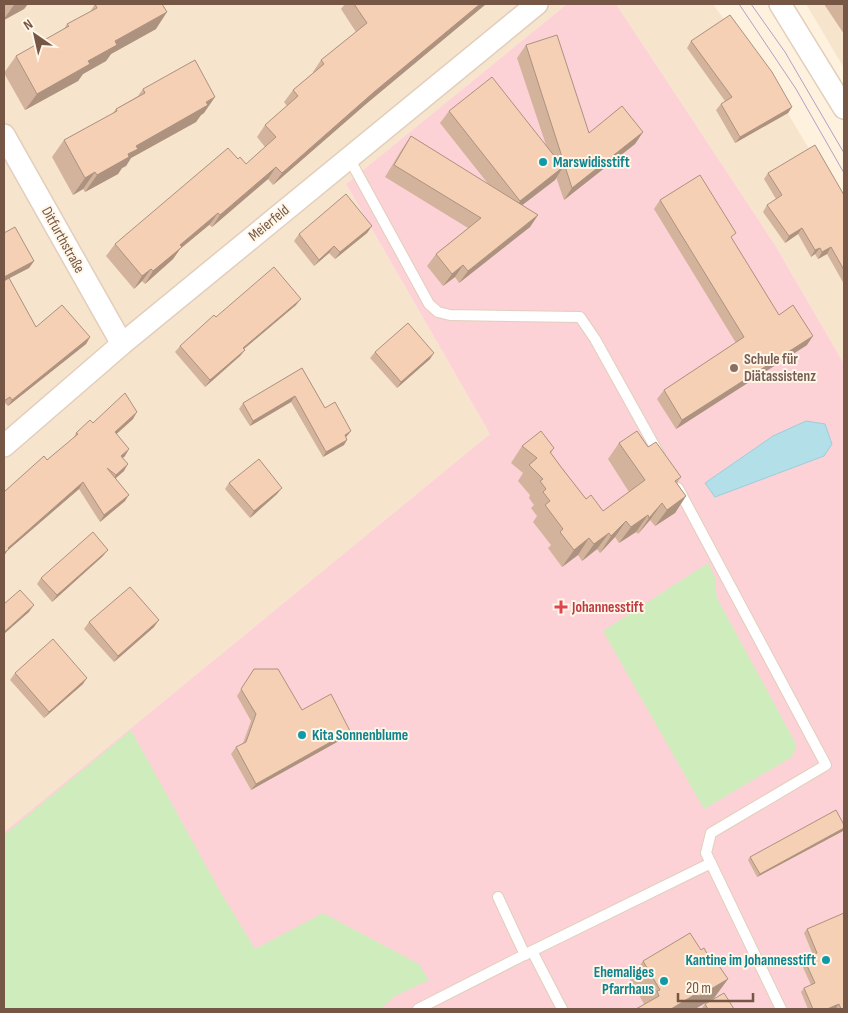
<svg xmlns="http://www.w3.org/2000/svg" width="848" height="1013" font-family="'Sofia Sans Condensed',sans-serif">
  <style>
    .residential { fill: #f6e4cd }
    .medical { fill: #fcd2d6 }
    .green { fill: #cfecbd }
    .water { fill: #b3dfe8; stroke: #98cfdb }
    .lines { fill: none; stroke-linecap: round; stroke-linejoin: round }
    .lane-casing { stroke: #e2cebb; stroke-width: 12 }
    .street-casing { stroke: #e2cebb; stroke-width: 24 }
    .lane { stroke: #fff; stroke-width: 10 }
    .street { stroke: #fff; stroke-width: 21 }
    .tram { stroke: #b59ec7; stroke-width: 1 }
    .wall { fill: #d3b39c }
    .shaded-wall { fill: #ac927f }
    .building { fill: #f5d0b5; stroke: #ac927f }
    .culture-dot { fill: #0f9aa8; stroke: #fff6e7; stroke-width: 2 }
    .education-dot { fill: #8d6e63; stroke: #fff6e7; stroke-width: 2 }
    .health-dot { fill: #e0444e; stroke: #fff6e7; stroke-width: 2 }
    .labels { text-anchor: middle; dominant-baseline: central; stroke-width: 4; stroke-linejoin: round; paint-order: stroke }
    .culture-label { font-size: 15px; font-weight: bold; fill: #0d838f; stroke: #fff6e7; text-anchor: start }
    .street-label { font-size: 15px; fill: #765745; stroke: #fff6e7 }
    .education-label { font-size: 15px; font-weight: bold; fill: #785e54; stroke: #fff6e7; text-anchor: start }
    .health-label { font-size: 15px; font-weight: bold; fill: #be3a42; stroke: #fff6e7; text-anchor: start }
  </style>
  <rect width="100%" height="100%" fill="#fef2df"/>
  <g class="residential">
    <path d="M4,4H567L346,184L490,434L4,832Z"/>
    <path d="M616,4H713L766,77L844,207V364L775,245Z"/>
    <path d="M806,4H844V68Z"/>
  </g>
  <path class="medical" d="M567,4H616L775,245L844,364V1009H4V832L490,434L346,184Z"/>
  <g class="green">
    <path d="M708,563L715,577L717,598L795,742V750L792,757L704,809L603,631Z"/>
    <path d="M131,730L220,891L255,949L323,913L419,964L429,980L395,996L381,1009H4V835Z"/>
  </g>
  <path class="water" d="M806,421L825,424L832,444L824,456L715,497L705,483L773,436Z"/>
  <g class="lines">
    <g class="lane-casing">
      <g id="lane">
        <path d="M349,158L429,304L438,312L450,315L580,317L595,339L660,456"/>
        <path d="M678,488L826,765L711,833L706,853L781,1009"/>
        <path d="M498,897L525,955"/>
        <path d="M532,951L562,1009"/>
        <path d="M418,1009L532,951L711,863"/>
      </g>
    </g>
    <g class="street-casing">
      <g id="street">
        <path d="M780,4L844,108"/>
        <path d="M4,135L122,344"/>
        <path d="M4,446L122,344L537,4"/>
      </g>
    </g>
    <use href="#lane" class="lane"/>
    <use href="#street" class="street"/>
    <g class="tram">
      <path d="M739,4L796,89L844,173"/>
      <path d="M751,4L785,52L844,153"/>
    </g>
  </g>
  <g class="wall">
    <path d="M4,4H28L24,9L4,20Z"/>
    <path d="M95,4L156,29L111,54L106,61L83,74L78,81L25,110L4,73L16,56L64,29L67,24L90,12Z"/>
    <path d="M345,4H486L366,104L273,185L268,179L212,227L209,225L180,249L173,259L145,284L142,281L134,289L106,256L115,244L238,159L246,164L265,147L257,137L265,125L287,106L284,102L293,90L313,73V72L321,60L356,32L341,9Z"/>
    <path d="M824,4H844V34Z"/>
    <path d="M691,41L792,107L788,113L735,143L716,110L721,104L725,101L687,48Z"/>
    <path d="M526,45L589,133L643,132L635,144L564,200L556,177L555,180L522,205L538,215L530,227L459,283L455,277L443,286L427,266L436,254L468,228L385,177L402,149L411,136L489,185L440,123L449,111L546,145L517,58Z"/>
    <path d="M143,89L204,113L201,115L196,122L131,158L126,166L122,168L118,174L85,192L83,189L73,195L52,157L64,140L112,114L116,109L138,96Z"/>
    <path d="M768,173L844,195V284L827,254L818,259L815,254L811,257L798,234L785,243L763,212L767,205L776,199L764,179Z"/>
    <path d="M660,200L732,239L779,315L807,345L676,429L657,399L664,390L736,343L654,209Z"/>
    <path d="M372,226L367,233L335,259L329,253L314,266L294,241L299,234Z"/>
    <path d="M4,233L34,261L29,268L9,278L36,327L90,337L86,344L8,406L5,403L4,404Z"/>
    <path d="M296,305L244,349L245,350L240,356L205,387L175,352L180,346L216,317Z"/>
    <path d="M375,352L430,359L397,388L370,358Z"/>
    <path d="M302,368L325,408L347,436L346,437L344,445L323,457L291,402L250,426L239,409L243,403Z"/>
    <path d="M133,419L116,434L125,456L122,458L124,471L116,478L125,501L100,522L79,489L7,551L4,556V492L47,460L73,439L76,433L93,423Z"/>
    <path d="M619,443L648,447L681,477L677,483L686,496L675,513L655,526L650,520L638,534L636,532L619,543L615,537L600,553L597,549L582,561L578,555L562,567L548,548L551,545L533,522L537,516L531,508L534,505L529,498L530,495L518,481L523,473L511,463L522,446L554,448L551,453L561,467L586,499L603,511L629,492L608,459Z"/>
    <path d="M229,483L277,494L250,518L225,489Z"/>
    <path d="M103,556L52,602L37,584L41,578Z"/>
    <path d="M89,622L154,627L114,662L84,629Z"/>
    <path d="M254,669L302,710L346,737L251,790L231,754L236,747L243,743L251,721L237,696Z"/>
    <path d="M15,673L83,684L44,718L10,680Z"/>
    <path d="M844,825V829L843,831L757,877L748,860L750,857Z"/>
    <path d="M807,929L844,1009H837L836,1008L834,1009H808L801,992L804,988L811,985L801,963L804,959L813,955L804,933Z"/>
    <path d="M701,950L712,963L728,979L714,998L695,1009H636L644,1004L630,979L643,961Z"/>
    <path d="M705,1004L734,1009H703L702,1008Z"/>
  </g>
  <g class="shaded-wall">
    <path d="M15,4H28L24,9L4,20V19L14,5Z"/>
    <path d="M480,4H486L366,104L273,185L282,173L374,92Z"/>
    <path d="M167,12L156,29L111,54L106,61L83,74L78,81L25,110L37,94L88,61L115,41Z"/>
    <path d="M215,97L204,113L201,115L196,122L131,158L126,166L122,168L118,174L85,192L97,175L128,154L136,146Z"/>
    <path d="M792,107L788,113L735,143L740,137Z"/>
    <path d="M643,132L635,144L564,200L572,188Z"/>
    <path d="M276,167L268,179L212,227L220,215Z"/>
    <path d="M563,167L555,180L512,213L520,201Z"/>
    <path d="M95,172L83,189L73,195L85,178Z"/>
    <path d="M218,213L209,225L180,249L173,259L145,284L153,271L180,245Z"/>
    <path d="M538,215L530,227L459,283L468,271Z"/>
    <path d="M372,226L367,233L335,259L340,252Z"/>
    <path d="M802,228L798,234L785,243L789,236Z"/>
    <path d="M334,246L329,253L314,266L319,260Z"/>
    <path d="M831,247L827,254L818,259L822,252Z"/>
    <path d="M820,248L815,254L811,257L815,250Z"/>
    <path d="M34,261L29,268L4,281V277Z"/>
    <path d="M463,265L455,277L443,286L452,274Z"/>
    <path d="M151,269L142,281L134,289L142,276Z"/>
    <path d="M301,299L296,305L238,354L243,348Z"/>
    <path d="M813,336L807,345L676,429L682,420Z"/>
    <path d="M90,337L86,344L8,406L12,400Z"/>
    <path d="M245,350L240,356L205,387L210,380Z"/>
    <path d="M434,353L430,359L397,388L401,382Z"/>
    <path d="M295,396L291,402L250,426L253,421Z"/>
    <path d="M137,412L133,419L111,439L115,432Z"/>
    <path d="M351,431L347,436L341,440L345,435Z"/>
    <path d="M347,440L344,445L323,457L326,452Z"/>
    <path d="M129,449L125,456L117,463L121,456Z"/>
    <path d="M128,464L124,471L111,482L116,475Z"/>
    <path d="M83,482L79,489L7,551L4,556V553L8,548Z"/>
    <path d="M282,488L277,494L250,518L254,511Z"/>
    <path d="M129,495L125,501L100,522L104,515Z"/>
    <path d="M686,496L675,513L655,526L667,510Z"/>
    <path d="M662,503L650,520L638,534L649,518Z"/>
    <path d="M648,515L636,532L619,543L631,527Z"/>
    <path d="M626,521L615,537L600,553L611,536Z"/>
    <path d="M609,533L597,549L582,561L594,544Z"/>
    <path d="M589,538L578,555L562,567L574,550Z"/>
    <path d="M108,550L103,556L52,602L57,595Z"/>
    <path d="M34,605L29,612L4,634V632Z"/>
    <path d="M159,620L154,627L114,662L118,656Z"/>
    <path d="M87,678L83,684L44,718L49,712Z"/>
    <path d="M350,731L346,737L251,790L256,784Z"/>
    <path d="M844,828L843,831L757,877L760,874Z"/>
    <path d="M728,979L714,998L695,1009H671L694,995Z"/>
    <path d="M839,1004L836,1008L834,1009H827Z"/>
  </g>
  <g class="building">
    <path d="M95,4H162L167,12L115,41L117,45L88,61L90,64L37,94L16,56L69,26L67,24L97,8Z"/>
    <path d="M354,4H480L374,92L282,173L276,167L220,215L218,213L180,245L182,247L153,271L151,269L142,276L115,244L228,148L238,159L240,157L246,164L276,137L265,125L298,96L293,90L324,64L321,60L367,23Z"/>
    <path d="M730,15L772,72L792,107L740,137L721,104L732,97L691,41Z"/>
    <path d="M557,35L589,133L622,106L643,132L572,188L526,45Z"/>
    <path d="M195,60L215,97L206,102L208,105L136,146L138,149L128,154L129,157L97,175L95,172L85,178L64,140L117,111L116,109L145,93L143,89Z"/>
    <path d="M492,77L563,167L520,201L449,111Z"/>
    <path d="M411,136L538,215L468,271L463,265L452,274L436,254L481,218L394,165Z"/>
    <path d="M815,145L844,195V270L831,247L822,252L820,248L815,250L802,228L789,236L767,205L782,195L768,173Z"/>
    <path d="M700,175L736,233L731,237L779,315L793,305L813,336L682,420L664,390L744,337L660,200Z"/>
    <path d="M346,194L372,226L340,252L334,246L319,260L299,234Z"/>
    <path d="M15,227L34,261L4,277V233Z"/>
    <path d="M274,267L301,299L243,348L245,350L210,380L180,346L214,315L216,317Z"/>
    <path d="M9,278L36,327L62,305L90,337L12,400L10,397L4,401V281Z"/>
    <path d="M408,323L434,353L401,382L375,352Z"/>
    <path d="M302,368L325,408L335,402L351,431L345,435L347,440L326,452L295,396L253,421L243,403Z"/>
    <path d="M125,393L137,412L115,432L129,449L121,456L128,464L116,475L107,468L129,495L104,515L83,482L8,548L9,549L4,553V492L44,456L47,460L78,434L76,433L90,420L93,423Z"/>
    <path d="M541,431L554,448L550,452L561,467L586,499L591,495L603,511L645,480L619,443L637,431L648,447L656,442L681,477L675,481L686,496L667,510L662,503L649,518L648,515L631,527L626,521L611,536L609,533L594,544L589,538L574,550L560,532L563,529L545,505L550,501L543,492L546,489L540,481L543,479L529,465L537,458L522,446Z"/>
    <path d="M259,459L282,488L254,511L229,483Z"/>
    <path d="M93,532L108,550L57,595L41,578Z"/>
    <path d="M130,587L159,620L118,656L89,622Z"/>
    <path d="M20,590L34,605L4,632V604Z"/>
    <path d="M53,639L87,678L49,712L15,673Z"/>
    <path d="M254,669H278L302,710L331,694L350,731L256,784L236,747L246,742L256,714L241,689Z"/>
    <path d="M836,810L844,825V828L760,874L750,857Z"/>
    <path d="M844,913V1009H841L839,1004L827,1009H813L804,988L815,983L804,959L817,953L807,929Z"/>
    <path d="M690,933L701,950L704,948L712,963H717L728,979L699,996L694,995L671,1009H636L659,996L657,991L660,990L643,961Z"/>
    <path d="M724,993L734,1009H708L705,1004Z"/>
  </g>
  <g class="culture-dot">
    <circle cx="543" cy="162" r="5"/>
    <circle cx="302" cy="735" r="5"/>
    <circle cx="826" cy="960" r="5"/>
    <circle cx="664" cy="981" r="5"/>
  </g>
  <circle class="education-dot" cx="734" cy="368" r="5"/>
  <path class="health-dot" d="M558.5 599.5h5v5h5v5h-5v5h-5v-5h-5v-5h5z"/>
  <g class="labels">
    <g class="culture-label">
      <text x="553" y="162">Marswidisstift</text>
      <text x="312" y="735">Kita Sonnenblume</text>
      <text x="816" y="960" text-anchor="end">Kantine im Johannesstift</text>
      <text x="654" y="972" text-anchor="end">Ehemaliges<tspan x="654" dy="17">Pfarrhaus</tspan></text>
    </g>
    <g class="street-label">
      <text transform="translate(269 223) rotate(-39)">Meierfeld</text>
      <text transform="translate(63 240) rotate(61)">Ditfurthstraße</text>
    </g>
    <g class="education-label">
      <text x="744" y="359">Schule für<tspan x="744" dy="17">Diätassistenz</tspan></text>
    </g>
    <g class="health-label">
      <text x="572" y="607">Johannesstift</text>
    </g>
  </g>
  <rect width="848" height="1013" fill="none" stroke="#765745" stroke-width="10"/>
  <g transform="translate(35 35) rotate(326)" stroke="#fff6e7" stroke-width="4" paint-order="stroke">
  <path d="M0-4L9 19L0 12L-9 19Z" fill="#765745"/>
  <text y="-8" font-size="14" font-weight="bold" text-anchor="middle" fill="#765745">N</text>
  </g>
  <path d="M678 993v8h75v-8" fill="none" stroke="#765745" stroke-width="2.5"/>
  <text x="686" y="993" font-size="15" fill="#765745" stroke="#fff6e7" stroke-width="4" paint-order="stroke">20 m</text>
</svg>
